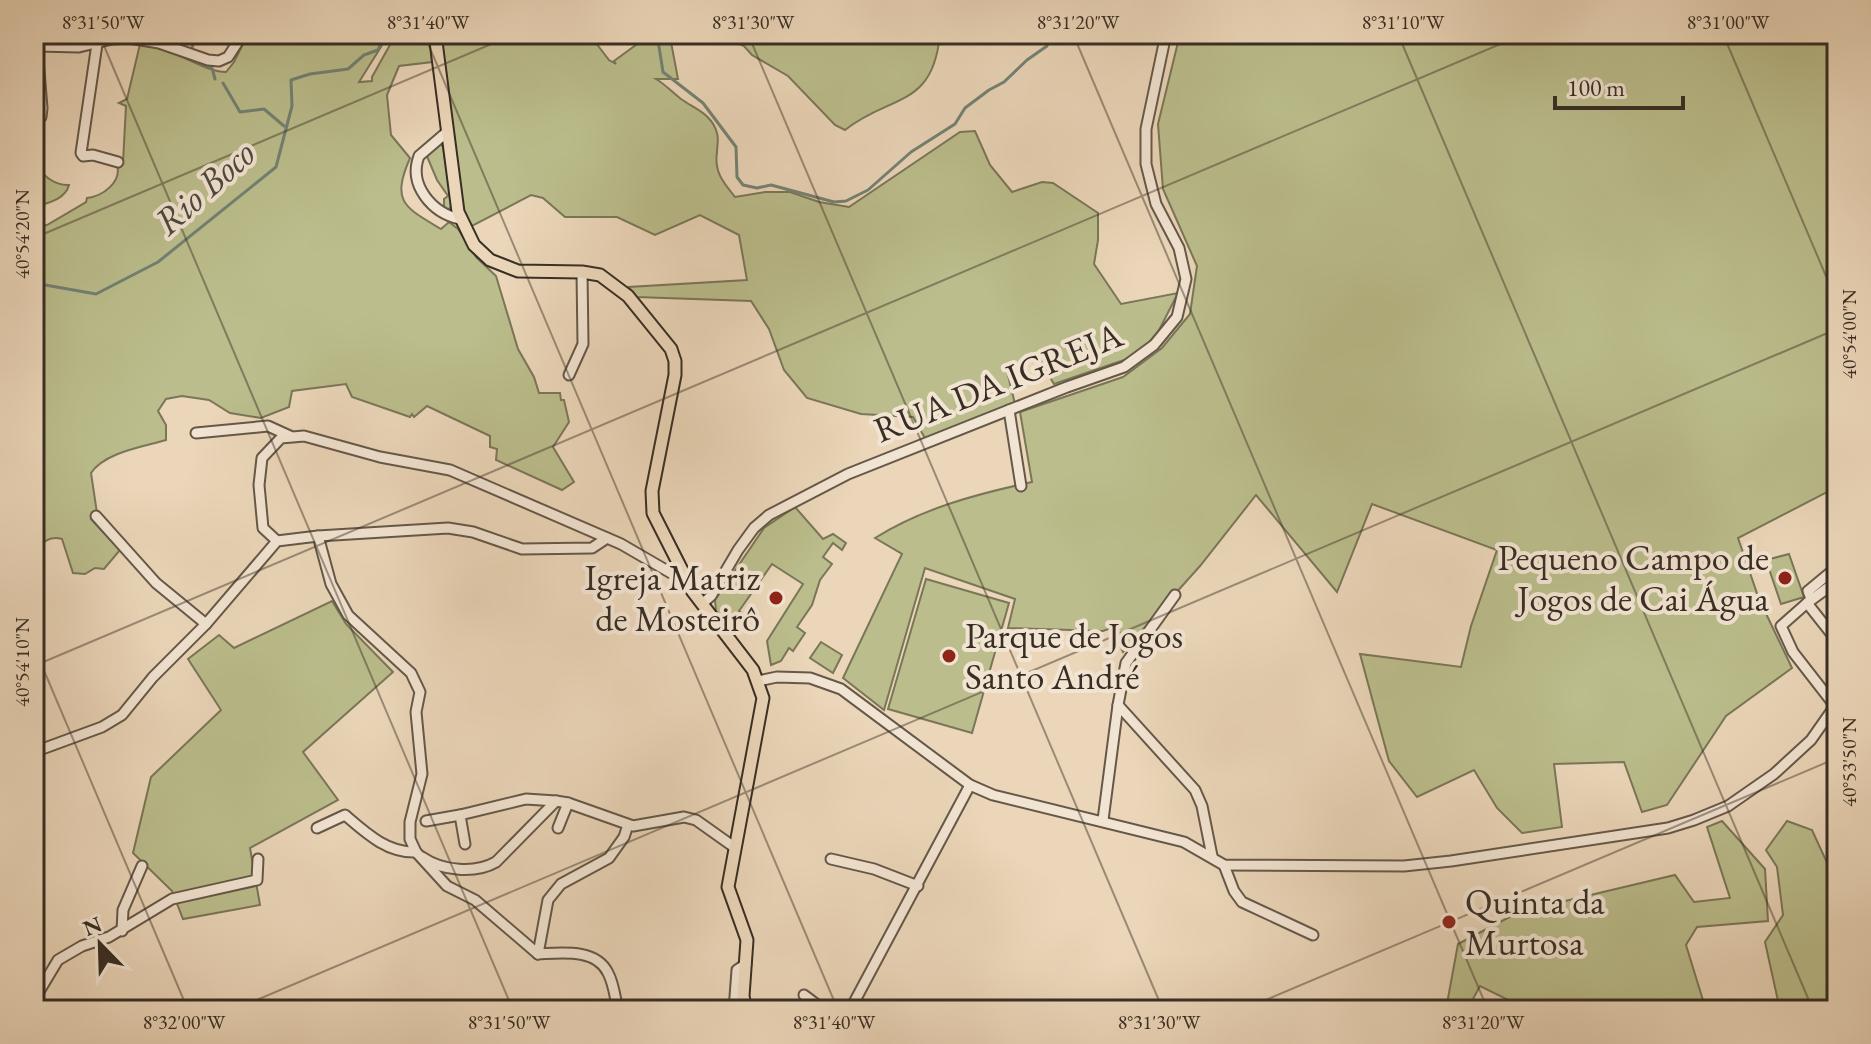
<svg xmlns="http://www.w3.org/2000/svg" width="1871" height="1044" font-family="'EB Garamond',serif">
  <style>
    .green { fill: #bbbd8c; stroke: #7a7658; stroke-width: 2 }
    .lines { fill: none; stroke-linecap: round; stroke-linejoin: round }
    .stream { stroke: #728274; stroke-width: 3 }
    .minor-casing { stroke: #655849; stroke-width: 13 }
    .major-casing { stroke: #382e24; stroke-width: 15 }
    .minor { stroke: #f2e4d2; stroke-width: 9 }
    .major { stroke: #ebd6b9; stroke-width: 11 }
    .ticks { fill: none; stroke: #382e24; stroke-width: 2; stroke-opacity: 0.45 }
    .poi-dot { fill: #8f2418; stroke: #f2e4d2; stroke-width: 3 }
    .labels { text-anchor: middle; dominant-baseline: central; stroke-width: 8; stroke-linejoin: round; paint-order: stroke }
    .street-label { font-size: 36px; fill: #382e24; stroke: #f2e4d2 }
    .poi-label { font-size: 36px; fill: #382e24; stroke: #f2e4d2; text-anchor: end }
    .water-label { font-size: 38px; font-style: italic; fill: #4b4a3f; stroke: #f2e4d2 }
    .neatline { fill: none; stroke: #382e24; stroke-width: 3 }
    .ticks-label { font-size: 20px; text-anchor: middle; fill: #382e24 }
  </style>
  <rect width="100%" height="100%" fill="#ebd6b9"/>
  <filter id="stains"><feTurbulence type="fractalNoise" baseFrequency=".0025" numOctaves="4"/><feColorMatrix values="0 0 0 0 .2 0 0 0 0 .09 0 0 0 0 .02 0 0 0 .5 -.17"/></filter>
  <radialGradient id="worn" r=".72"><stop offset=".6" stop-color="#630" stop-opacity="0"/><stop offset="1" stop-color="#630" stop-opacity=".3"/></radialGradient>
  <g class="green">
    <path d="M248,34H389L359,82L372,81V77L396,34H430L432,62L399,66L387,95L391,135L410,158C391,202 404,207 441,229L449,222L458,229L476,257L496,276L518,349L534,377L539,393H560L561,400H564L569,422L553,447L574,482L562,490L496,460L497,449L490,447V436L427,406L414,417L412,414L410,417L352,397L346,384L292,391L289,407L261,418L230,413L209,400L182,396L166,399L158,411L166,425V440C143,447 105,452 91,473L97,513L91,519L120,550L104,569L95,568L85,574L73,573L62,539C48,535 42,543 34,554V217L37,226L47,225L86,202L87,198C103,196 122,182 117,165L123,162L126,106L119,103L127,99L140,44C170,45 202,72 226,72L234,62Z"/>
    <path d="M441,34H589L609,60L616,64L614,61L651,34H666L671,42L678,79H656C666,85 672,92 681,99C695,109 712,114 717,133C719,139 717,145 717,152C714,172 723,182 735,197L765,192H790L819,202L849,207L960,132L975,131L990,165L1012,192L1042,182L1053,183L1098,213V240L1094,264L1121,304L1178,293L1155,338L1127,359L1054,384L1038,357L1006,367L1015,404L926,440L913,417L861,414L807,398L784,370L769,329L751,301L636,297L629,287L747,280L739,235L700,215L655,235L617,217H565L543,198L531,195L470,227L459,208L458,171Z"/>
    <path d="M704,34H940C933,109 890,94 845,130L835,125L788,76L752,55L744,46L716,34Z"/>
    <path d="M1180,34H1837V487L1738,538L1759,599L1792,668L1726,716L1667,805L1642,812L1624,762L1554,764L1562,827L1522,833L1497,808L1474,770L1417,797L1389,761L1360,654L1461,667L1471,626L1497,550L1372,504L1337,592L1256,495L1200,566L1123,652L1111,628L1103,631L1008,628L1015,599L925,568L884,710L843,678L902,554L875,538C923,508 977,494 1032,482L1020,412L1123,377L1162,348L1190,314L1197,266L1163,189L1158,124Z"/>
    <path d="M440,142L443,147L452,206L447,211L441,208L444,207V199L448,196L437,180L426,154Z"/>
    <path d="M34,165C44,175 54,186 69,185C65,200 47,203 34,207Z"/>
    <path d="M795,507L823,539L833,534L846,543L842,550L833,543L823,557L832,564L820,580L812,605L797,627L805,633L793,651L789,648L781,661L771,665L767,641L803,584L772,564L739,611L746,617L732,632L716,611L715,600L764,528Z"/>
    <path d="M1789,554L1804,597L1781,604L1766,560Z"/>
    <path d="M926,579L1009,603L972,733L888,709Z"/>
    <path d="M332,601L346,624L393,672L303,752L338,800L250,848L260,905L183,919L172,891L133,853L151,777L221,710L188,659L219,635L234,648Z"/>
    <path d="M821,642L842,655L833,673L810,658Z"/>
    <path d="M1722,821L1765,869L1768,921L1697,927L1686,945L1706,1010H1529L1480,986L1467,1010L1446,1009L1458,944L1519,912L1675,875L1694,902L1730,898L1707,827Z"/>
    <path d="M1787,821L1812,830L1829,867L1837,865V1010H1780L1765,942L1783,915L1777,867L1766,850Z"/>
  </g>
  <g class="lines">
    <g class="stream">
      <path d="M657,34L663,72L703,103L736,147L737,177L743,185L757,188L771,185L834,202L846,201L868,190L911,152L955,124L965,108L989,90L1004,82L1027,60L1047,46L1048,34"/>
      <path d="M192,48L196,34"/>
      <path d="M187,58L212,68L215,79"/>
      <path d="M223,83L240,112L264,109L284,126"/>
      <path d="M34,283L96,294L158,262L276,167L292,106L291,80L310,74L348,69L364,55L378,50L385,34"/>
    </g>
    <g class="minor-casing">
      <g id="minor">
        <path d="M34,37L37,46L42,108L41,117L34,123"/>
        <path d="M97,44L81,153L83,156L93,155L118,162"/>
        <path d="M37,46L79,47L112,39L129,38L159,43L208,60L219,61L228,57L243,34"/>
        <path d="M447,132L419,156C408,185 432,213 460,219"/>
        <path d="M569,375L583,344L582,272"/>
        <path d="M1009,410L1021,486"/>
        <path d="M196,433L268,426L290,436"/>
        <path d="M96,516L156,583L206,624"/>
        <path d="M318,536L331,584L348,615L411,673L420,692L416,712L422,774L410,822V839L416,852L447,886L475,900L538,954"/>
        <path d="M277,541L263,528L259,485L262,458L281,438L304,436L380,457L450,470L621,544L671,573L682,574"/>
        <path d="M693,592L720,581"/>
        <path d="M1811,599L1808,591L1837,567"/>
        <path d="M1807,603L1837,641"/>
        <path d="M702,604L711,596L738,550L754,528L769,515L848,474L1067,387L1124,367L1154,345L1177,317L1186,279L1179,248L1156,204L1146,164V129L1166,34"/>
        <path d="M758,681L777,677L810,678L841,689L970,785L993,795L1184,842L1224,865L1404,866L1451,861L1668,828L1694,820L1728,806L1774,774L1811,740L1837,703"/>
        <path d="M1118,705L1195,790L1202,806L1212,856"/>
        <path d="M1835,706L1793,652L1781,626L1807,603L1837,581"/>
        <path d="M34,752L102,727L122,715L153,677L206,624L277,541L318,536L448,528L473,532L522,549L592,548L607,538"/>
        <path d="M1103,820L1118,705L1126,663L1175,595"/>
        <path d="M426,821L460,815"/>
        <path d="M317,828L345,815C366,833 387,853 416,852"/>
        <path d="M558,828L568,803"/>
        <path d="M465,844L460,815L526,799L556,801L568,803L633,826L684,817L696,820L734,847"/>
        <path d="M422,857C442,871 475,874 496,862L556,801"/>
        <path d="M831,859L874,869L918,886"/>
        <path d="M1224,865L1234,891L1242,902L1313,935"/>
        <path d="M122,931L123,910L142,866"/>
        <path d="M538,954L548,900L561,884L609,858L624,837L628,825"/>
        <path d="M538,954C561,953 596,948 608,973C614,984 615,998 618,1010"/>
        <path d="M804,995L824,1010"/>
        <path d="M34,1000L58,960L82,946L109,937L172,899L257,880L258,859"/>
        <path d="M734,1010L737,970L746,964"/>
        <path d="M850,1010L970,785"/>
      </g>
    </g>
    <g class="major-casing">
      <path id="major" d="M435,34L458,212L474,245L490,260L518,271L582,272L600,275L628,296L671,349L675,361V375L652,491L653,513L693,592L753,670L763,698L728,887L747,940L743,996L746,1010"/>
    </g>
    <use href="#minor" class="minor"/>
    <use href="#major" class="major"/>
  </g>
  <path class="ticks" d="M99,34L513,1010M424,34L838,1010M748,34L1163,1010M1073,34L1488,1010M1398,34L1813,1010M1723,34L1837,302M34,238L515,34M34,647L188,1010M34,666L1524,34M233,1010L1837,329M1242,1010L1837,758"/>
  <g class="poi-dot">
    <circle cx="1785" cy="578" r="8"/>
    <circle cx="776" cy="598" r="8"/>
    <circle cx="949" cy="656" r="8"/>
    <circle cx="1449" cy="922" r="8"/>
  </g>
  <g class="labels">
    <g class="street-label">
      <text transform="translate(998 382) rotate(-22)">RUA DA IGREJA</text>
    </g>
    <g class="poi-label">
      <text x="1769" y="557">Pequeno Campo de<tspan x="1769" dy="41">Jogos de Cai Água</tspan></text>
      <text x="760" y="577">Igreja Matriz<tspan x="760" dy="41">de Mosteirô</tspan></text>
      <text x="965" y="635" text-anchor="start">Parque de Jogos<tspan x="965" dy="41">Santo André</tspan></text>
      <text x="1465" y="901" text-anchor="start">Quinta da<tspan x="1465" dy="41">Murtosa</tspan></text>
    </g>
    <g class="water-label">
      <text transform="translate(204 187) rotate(-42)">Rio Boco</text>
    </g>
  </g>
  <rect width="1871" height="1044" fill="none" stroke="#ebd6b9" stroke-width="88"/>
  <g transform="translate(100 944) rotate(337)" stroke="#f2e4d2" stroke-width="6" paint-order="stroke">
  <path d="M0-6L14 30L0 20L-14 30Z" fill="#382e24"/>
  <text y="-12" font-size="22" font-weight="bold" text-anchor="middle" fill="#382e24">N</text>
  </g>
  <path d="M1555 96v12h128v-12" fill="none" stroke="#382e24" stroke-width="4"/>
  <text x="1567" y="96" font-size="24" fill="#382e24" stroke="#f2e4d2" stroke-width="6" paint-order="stroke">100 m</text>
  <rect x="44" y="44" width="1783" height="956" class="neatline"/>
  <g class="ticks-label">
    <text x="103" y="29">8°31'50"W</text>
    <text x="428" y="29">8°31'40"W</text>
    <text x="753" y="29">8°31'30"W</text>
    <text x="1078" y="29">8°31'20"W</text>
    <text x="1403" y="29">8°31'10"W</text>
    <text x="1728" y="29">8°31'00"W</text>
    <text transform="translate(22 234) rotate(-90)" y="7">40°54'20"N</text>
    <text transform="translate(1849 334) rotate(-90)" y="7">40°54'00"N</text>
    <text transform="translate(22 662) rotate(-90)" y="7">40°54'10"N</text>
    <text transform="translate(1849 762) rotate(-90)" y="7">40°53'50"N</text>
    <text x="184" y="1029">8°32'00"W</text>
    <text x="509" y="1029">8°31'50"W</text>
    <text x="834" y="1029">8°31'40"W</text>
    <text x="1159" y="1029">8°31'30"W</text>
    <text x="1483" y="1029">8°31'20"W</text>
  </g>
  <rect width="100%" height="100%" filter="url(#stains)"/>
  <rect width="100%" height="100%" fill="url(#worn)"/>
</svg>
